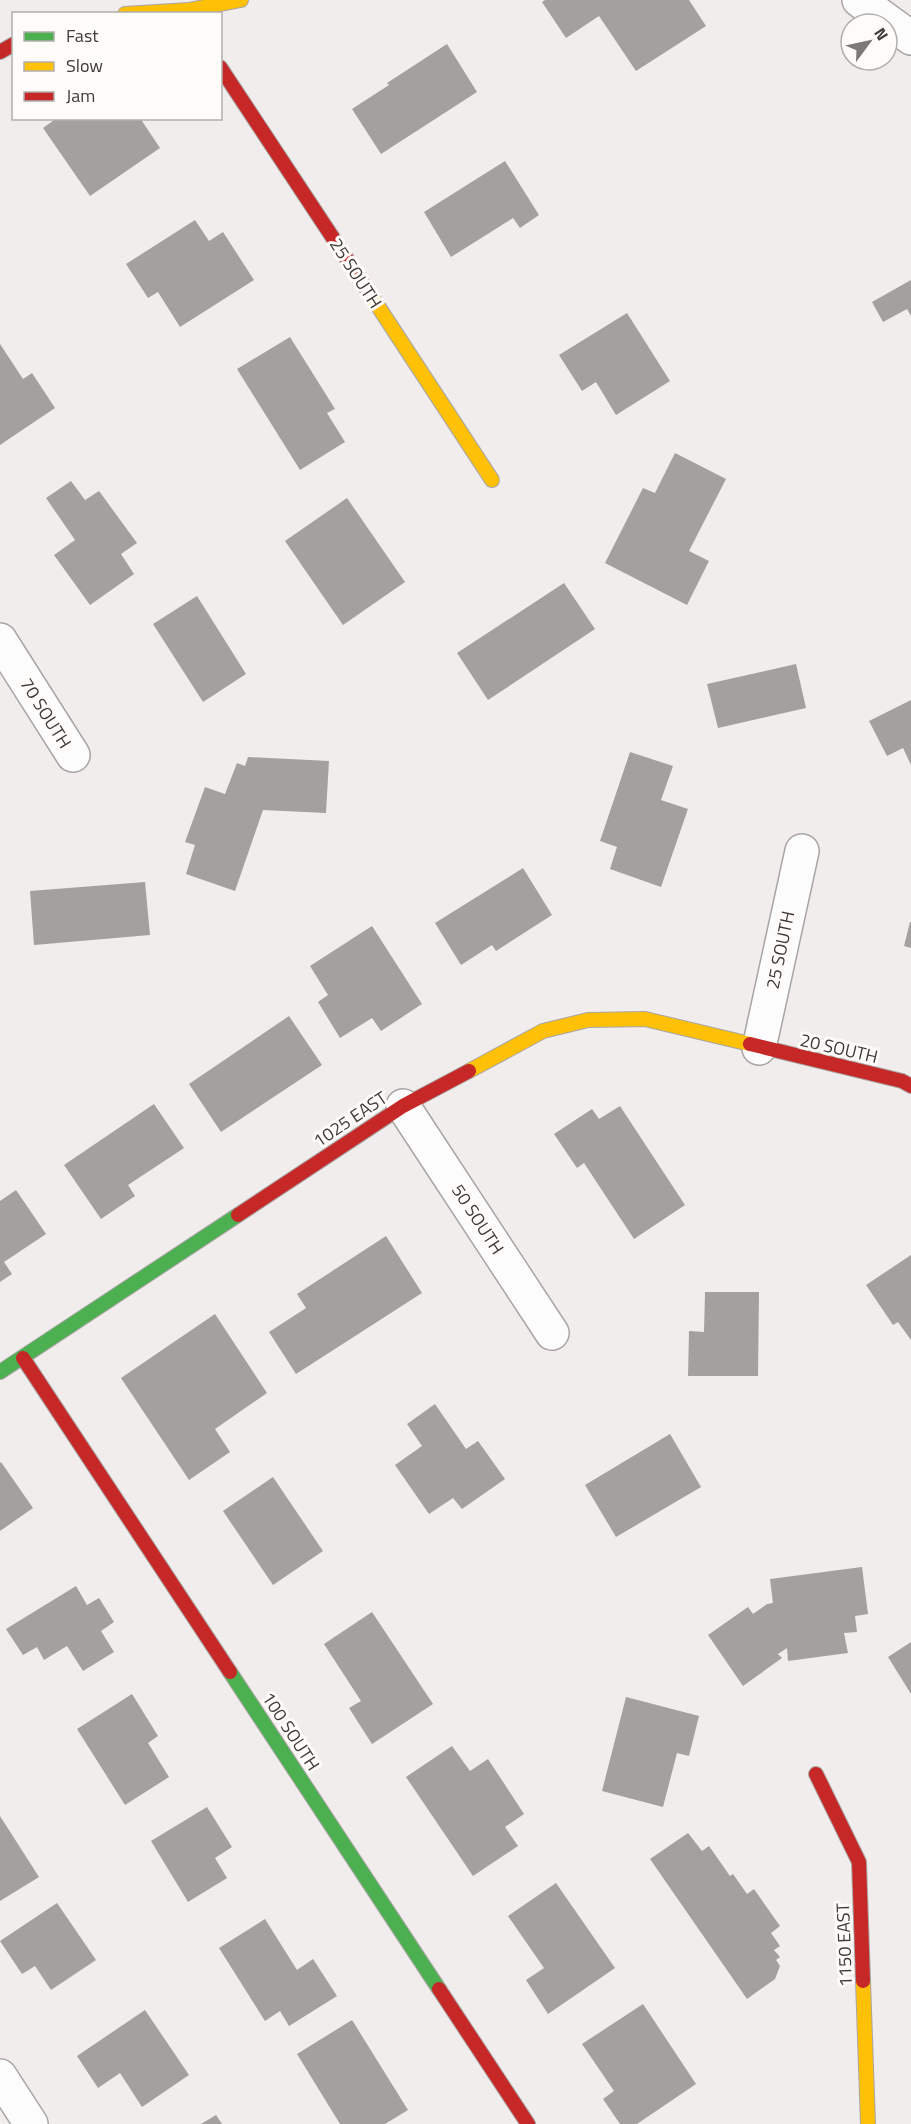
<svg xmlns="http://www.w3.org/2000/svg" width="911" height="2124" font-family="'Titillium Web',sans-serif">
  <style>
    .building { fill: #a3a09f }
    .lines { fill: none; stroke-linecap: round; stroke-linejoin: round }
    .street-casing { stroke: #a8a5a4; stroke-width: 36 }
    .fast-casing { stroke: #a8a5a4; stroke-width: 16 }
    .slow-casing { stroke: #a8a5a4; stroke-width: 16 }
    .jam-casing { stroke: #a8a5a4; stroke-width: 16 }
    .street { stroke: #fdfcfc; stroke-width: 33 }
    .fast { stroke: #4caf50; stroke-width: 14 }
    .slow { stroke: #ffc107; stroke-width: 14 }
    .jam { stroke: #c62828; stroke-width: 14 }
    .labels { text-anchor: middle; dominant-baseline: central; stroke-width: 6; stroke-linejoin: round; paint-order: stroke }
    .street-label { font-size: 18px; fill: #3e3b39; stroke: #fefbf9 }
  </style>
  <rect width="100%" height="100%" fill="#f1edec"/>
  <g class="building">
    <path d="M545,0H689L706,26L636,71L599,16L566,38L542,2Z"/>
    <path d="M447,44L477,92L381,154L352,109L389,85L387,83Z"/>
    <path d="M57,118H140L160,148L90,196L43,128Z"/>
    <path d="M505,161L539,215L520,228L513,218L451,257L424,212Z"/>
    <path d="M195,220L209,241L223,232L254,280L180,327L158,292L148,298L126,264Z"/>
    <path d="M911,280V316L907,309L883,322L872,302Z"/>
    <path d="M627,313L670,381L616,415L596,382L582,391L559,355Z"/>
    <path d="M290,337L335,409L327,413L345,442L300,470L237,369Z"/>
    <path d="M0,344L23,379L32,373L55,408L0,445Z"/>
    <path d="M675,453L726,479L689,551L709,561L687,605L605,563L643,488L655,493Z"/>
    <path d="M71,481L85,500L99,491L137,543L121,554L134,574L90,605L54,555L75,540L46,498Z"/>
    <path d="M347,498L405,582L343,625L285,541Z"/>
    <path d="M564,583L595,629L488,700L457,653Z"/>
    <path d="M197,596L246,674L203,702L153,624Z"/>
    <path d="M796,664L806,708L718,728L707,684Z"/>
    <path d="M911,700V765L903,748L887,756L869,721Z"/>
    <path d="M630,752L673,766L661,800L688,809L661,887L610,869L617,847L600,841Z"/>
    <path d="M248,757L329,761L326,813L263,810L235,891L186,874L195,845L185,842L205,787L225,794L237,763L245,766Z"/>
    <path d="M523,868L552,915L496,951L492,945L461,965L435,923Z"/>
    <path d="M145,882L150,935L34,945L30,891Z"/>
    <path d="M910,922H911V948L904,946Z"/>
    <path d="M372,926L422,1004L381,1031L372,1018L340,1038L318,1002L328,995L310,966Z"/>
    <path d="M289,1016L322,1065L221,1132L189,1084Z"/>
    <path d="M154,1104L184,1148L128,1185L135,1196L101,1219L64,1165Z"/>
    <path d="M620,1106L685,1205L634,1239L584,1163L577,1168L554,1134L592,1109L599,1119Z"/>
    <path d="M16,1190L46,1234L4,1262L12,1274L0,1282V1201Z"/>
    <path d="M386,1236L422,1293L296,1374L269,1332L306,1308L297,1294Z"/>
    <path d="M911,1255V1340L898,1322L893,1325L866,1285Z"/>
    <path d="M705,1292H759L758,1376H688L689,1331L704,1332Z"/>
    <path d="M215,1314L267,1393L215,1429L230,1452L189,1480L121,1378Z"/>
    <path d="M435,1404L466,1449L478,1441L505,1479L462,1509L453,1498L429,1514L395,1465L422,1446L407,1424Z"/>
    <path d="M670,1434L701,1487L616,1537L585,1485Z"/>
    <path d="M1,1462L33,1508L0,1531V1463Z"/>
    <path d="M273,1477L323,1551L273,1585L223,1511Z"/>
    <path d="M862,1567L868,1614L855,1616L857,1632L844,1633L848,1653L788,1661L787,1648L778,1654L782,1658L743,1686L708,1635L748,1607L753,1614L767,1604L773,1603L770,1579Z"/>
    <path d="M76,1586L87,1605L99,1598L114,1622L101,1631L114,1652L83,1671L67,1646L44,1660L37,1647L23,1655L6,1629Z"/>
    <path d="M372,1612L433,1704L372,1744L349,1708L361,1701L324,1644Z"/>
    <path d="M911,1642V1694L888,1657Z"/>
    <path d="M132,1694L158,1736L148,1743L169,1777L125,1805L77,1729Z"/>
    <path d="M626,1697L699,1716L689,1756L677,1753L663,1807L602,1791Z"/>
    <path d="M452,1746L470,1771L488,1759L524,1814L505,1827L518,1846L473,1876L406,1777Z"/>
    <path d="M207,1807L232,1847L215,1858L227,1878L188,1902L151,1841Z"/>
    <path d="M0,1816L39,1877L0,1901Z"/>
    <path d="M688,1833L702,1851L709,1846L730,1876L733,1874L747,1894L754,1889L780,1926L771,1933L780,1946L774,1950L780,1957L776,1960L780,1966L775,1979L747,1999L650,1859Z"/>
    <path d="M556,1883L615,1968L548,2014L526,1980L544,1968L508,1916Z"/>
    <path d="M57,1903L96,1960L51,1990L35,1966L22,1974L0,1941Z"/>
    <path d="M265,1919L297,1970L313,1959L337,1996L289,2026L280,2011L265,2021L219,1948Z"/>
    <path d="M643,2004L696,2084L637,2124H620L603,2099L614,2091L582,2044Z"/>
    <path d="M145,2010L189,2075L142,2107L120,2073L98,2088L77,2056Z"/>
    <path d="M352,2020L408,2110L385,2124H340L297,2054Z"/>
    <path d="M216,2115L222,2124H201Z"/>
  </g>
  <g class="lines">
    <g class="street-casing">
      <g id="street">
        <path d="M859,0L911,38"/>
        <path d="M0,640L73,755"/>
        <path d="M759,1048L802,851"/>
        <path d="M403,1106L552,1333"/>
        <path d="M0,2076L31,2124"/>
      </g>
    </g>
    <g class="fast-casing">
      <g id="fast">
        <path d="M0,1372L238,1215"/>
        <path d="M230,1672L439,1989"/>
      </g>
    </g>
    <g class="slow-casing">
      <g id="slow">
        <path d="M125,14L189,10L241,0"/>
        <path d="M370,294L492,480"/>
        <path d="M469,1071L543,1031L588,1020L645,1019L750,1044"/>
        <path d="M863,1981L868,2124"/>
      </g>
    </g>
    <g class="jam-casing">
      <g id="jam">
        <path d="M0,52L14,44"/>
        <path d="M220,67L370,294"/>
        <path d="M750,1044L902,1081L911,1086"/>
        <path d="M238,1215L403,1106L469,1071"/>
        <path d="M23,1358L230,1672"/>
        <path d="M816,1774L859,1862L863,1981"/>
        <path d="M439,1989L528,2124"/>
      </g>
    </g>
    <use href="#street" class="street"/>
    <use href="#fast" class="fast"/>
    <use href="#slow" class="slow"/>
    <use href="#jam" class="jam"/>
  </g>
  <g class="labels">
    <g class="street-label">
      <text transform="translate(356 273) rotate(57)">25 SOUTH</text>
      <text transform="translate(46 713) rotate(58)">70 SOUTH</text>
      <text transform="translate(780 950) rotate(-78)">25 SOUTH</text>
      <text transform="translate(839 1048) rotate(13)">20 SOUTH</text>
      <text transform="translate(350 1119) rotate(-34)">1025 EAST</text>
      <text transform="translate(478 1219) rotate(57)">50 SOUTH</text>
      <text transform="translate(291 1731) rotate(57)">100 SOUTH</text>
      <text transform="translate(844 1945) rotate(-92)">1150 EAST</text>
    </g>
  </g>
  <rect x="12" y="12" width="210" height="108" fill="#fefbf9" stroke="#b1aeac" stroke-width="1.5"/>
  <rect x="24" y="32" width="30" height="9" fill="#4caf50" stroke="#b1aeac" stroke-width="1.5"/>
  <text x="66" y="42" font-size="18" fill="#3e3b39">Fast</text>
  <rect x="24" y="62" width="30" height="9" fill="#ffc107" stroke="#b1aeac" stroke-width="1.5"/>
  <text x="66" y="72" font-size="18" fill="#3e3b39">Slow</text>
  <rect x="24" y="92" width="30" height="9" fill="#c62828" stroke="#b1aeac" stroke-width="1.5"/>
  <text x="66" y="102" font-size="18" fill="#3e3b39">Jam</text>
  <g transform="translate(869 42) rotate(57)"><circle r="28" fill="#fefbf9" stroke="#b1aeac" stroke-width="1.5"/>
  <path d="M0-4.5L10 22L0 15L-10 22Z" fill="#7d7978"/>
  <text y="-9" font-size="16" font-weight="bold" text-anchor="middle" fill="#3e3b39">N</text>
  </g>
</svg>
